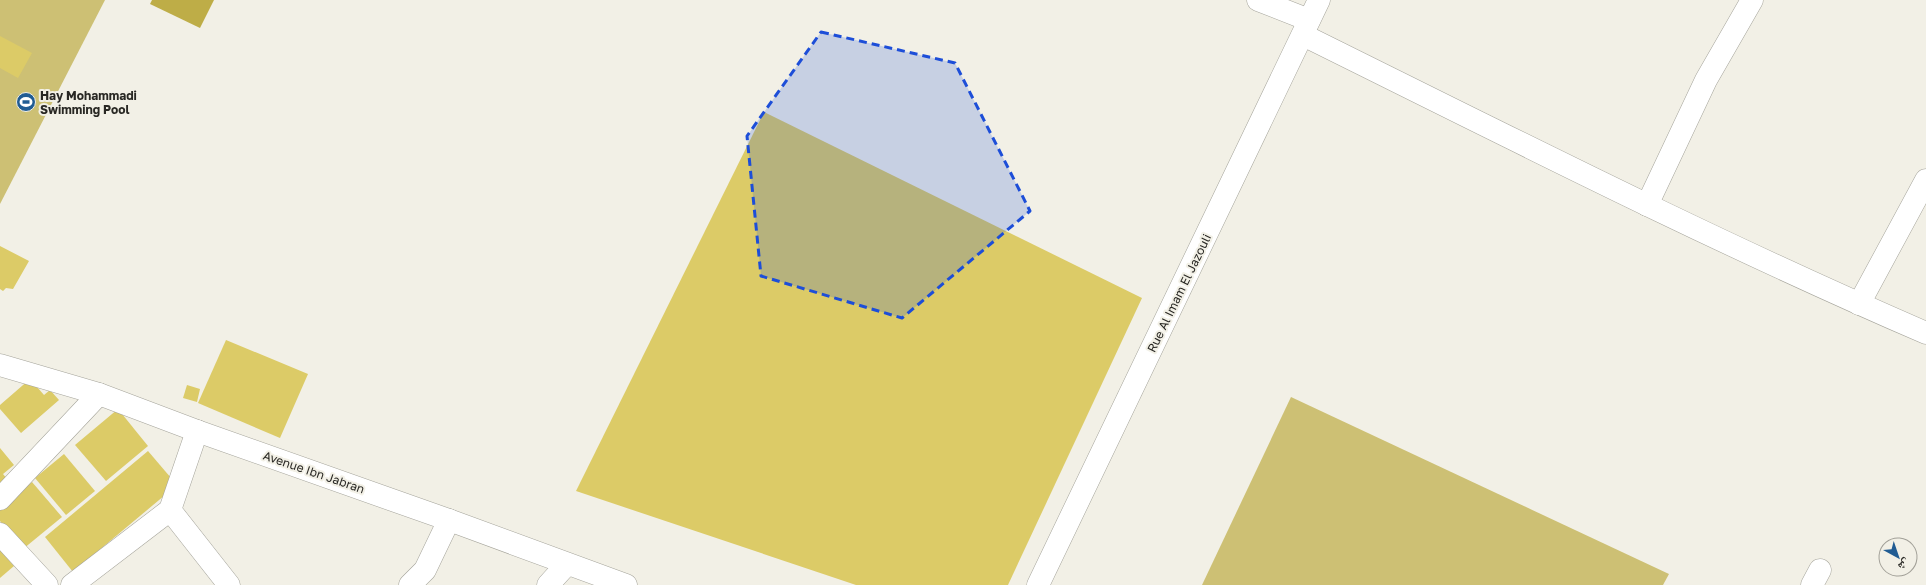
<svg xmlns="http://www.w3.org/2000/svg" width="1926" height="585" font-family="'Golos Text','Noto Naskh Arabic',sans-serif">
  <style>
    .green { fill: #cdc074 }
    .water { fill: #bead47 }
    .building { fill: #dccb67 }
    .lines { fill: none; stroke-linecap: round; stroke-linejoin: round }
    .minor-casing { stroke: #a5a49b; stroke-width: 23 }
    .minor { stroke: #fff; stroke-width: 22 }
    .marked { fill: #1d4ed8; fill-opacity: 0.2; stroke: #1d4ed8; stroke-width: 3; stroke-dasharray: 8 5; stroke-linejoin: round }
    .labels { text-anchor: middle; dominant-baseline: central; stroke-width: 4; stroke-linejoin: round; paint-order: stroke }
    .poi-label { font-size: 12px; font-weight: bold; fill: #292824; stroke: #f2f0e6; text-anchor: start }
    .street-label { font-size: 12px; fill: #292824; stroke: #f2f0e6 }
  </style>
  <rect width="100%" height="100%" fill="#f2f0e6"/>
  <g class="green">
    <path d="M0,0H105L0,204Z"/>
    <path d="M1291,397L1669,574L1663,585H1202Z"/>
  </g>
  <path class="water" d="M152,0H214L200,28L150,4Z"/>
  <g class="building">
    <path d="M0,36L32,53L18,78L0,68Z"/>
    <path d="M764,112L1142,298L1008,585H856L576,491Z"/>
    <path d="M0,246L29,261L13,289L6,288L3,291L0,289Z"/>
    <path d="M226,340L308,374L280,438L198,403Z"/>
    <path d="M30,379L44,395L50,390L59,400L21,433L0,409V405Z"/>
    <path d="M187,385L200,389L197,402L183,398Z"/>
    <path d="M118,409L148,446L106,481L75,445Z"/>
    <path d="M0,448L14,465L3,474L9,481L0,489Z"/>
    <path d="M148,451L177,485L73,572L45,537Z"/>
    <path d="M64,454L95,491L66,515L35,478Z"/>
    <path d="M32,482L62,517L23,549L0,521V509Z"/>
    <path d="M0,550L14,566L0,578Z"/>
  </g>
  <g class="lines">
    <g class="minor-casing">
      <g id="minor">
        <path d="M1258,0L1309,20"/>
        <path d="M1303,35C1509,137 1715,242 1926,333"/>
        <path d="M1647,205L1706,80L1752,0"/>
        <path d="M1859,304L1926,180"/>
        <path d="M0,365L99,394L197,431L449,520L626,585"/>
        <path d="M0,499L99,394"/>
        <path d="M170,510L229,585"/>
        <path d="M0,534L47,585"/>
        <path d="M72,585L170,510L197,431"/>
        <path d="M410,585L425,570L449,520"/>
        <path d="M548,585L567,564"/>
        <path d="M1038,585L1319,0"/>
        <path d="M1812,585L1820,570"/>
      </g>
    </g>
    <use href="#minor" class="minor"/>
  </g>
  <path class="marked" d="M821,32L955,63L1030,211L902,318L761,276L747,136Z"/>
  <defs>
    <g id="stadium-disc" transform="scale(1)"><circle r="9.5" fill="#215c93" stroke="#f2f0e6"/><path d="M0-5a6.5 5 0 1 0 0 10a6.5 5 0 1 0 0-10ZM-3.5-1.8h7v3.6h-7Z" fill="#fff"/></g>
  </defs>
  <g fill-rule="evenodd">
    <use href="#stadium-disc" x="26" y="102"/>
  </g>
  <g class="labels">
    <g class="poi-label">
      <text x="40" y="95">Hay Mohammadi<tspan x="40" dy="14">Swimming Pool</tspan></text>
    </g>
    <g class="street-label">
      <text transform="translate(1179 293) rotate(-64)">Rue Al Imam El Jazouli</text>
      <text transform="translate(314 472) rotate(19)">Avenue Ibn Jabran</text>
    </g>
  </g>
  <g transform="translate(1898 557) rotate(140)"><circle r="19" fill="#f2f0e6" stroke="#a2a098"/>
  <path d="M0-3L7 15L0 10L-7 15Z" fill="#215c93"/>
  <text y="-6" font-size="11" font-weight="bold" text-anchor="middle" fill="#292824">ش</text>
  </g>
</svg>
